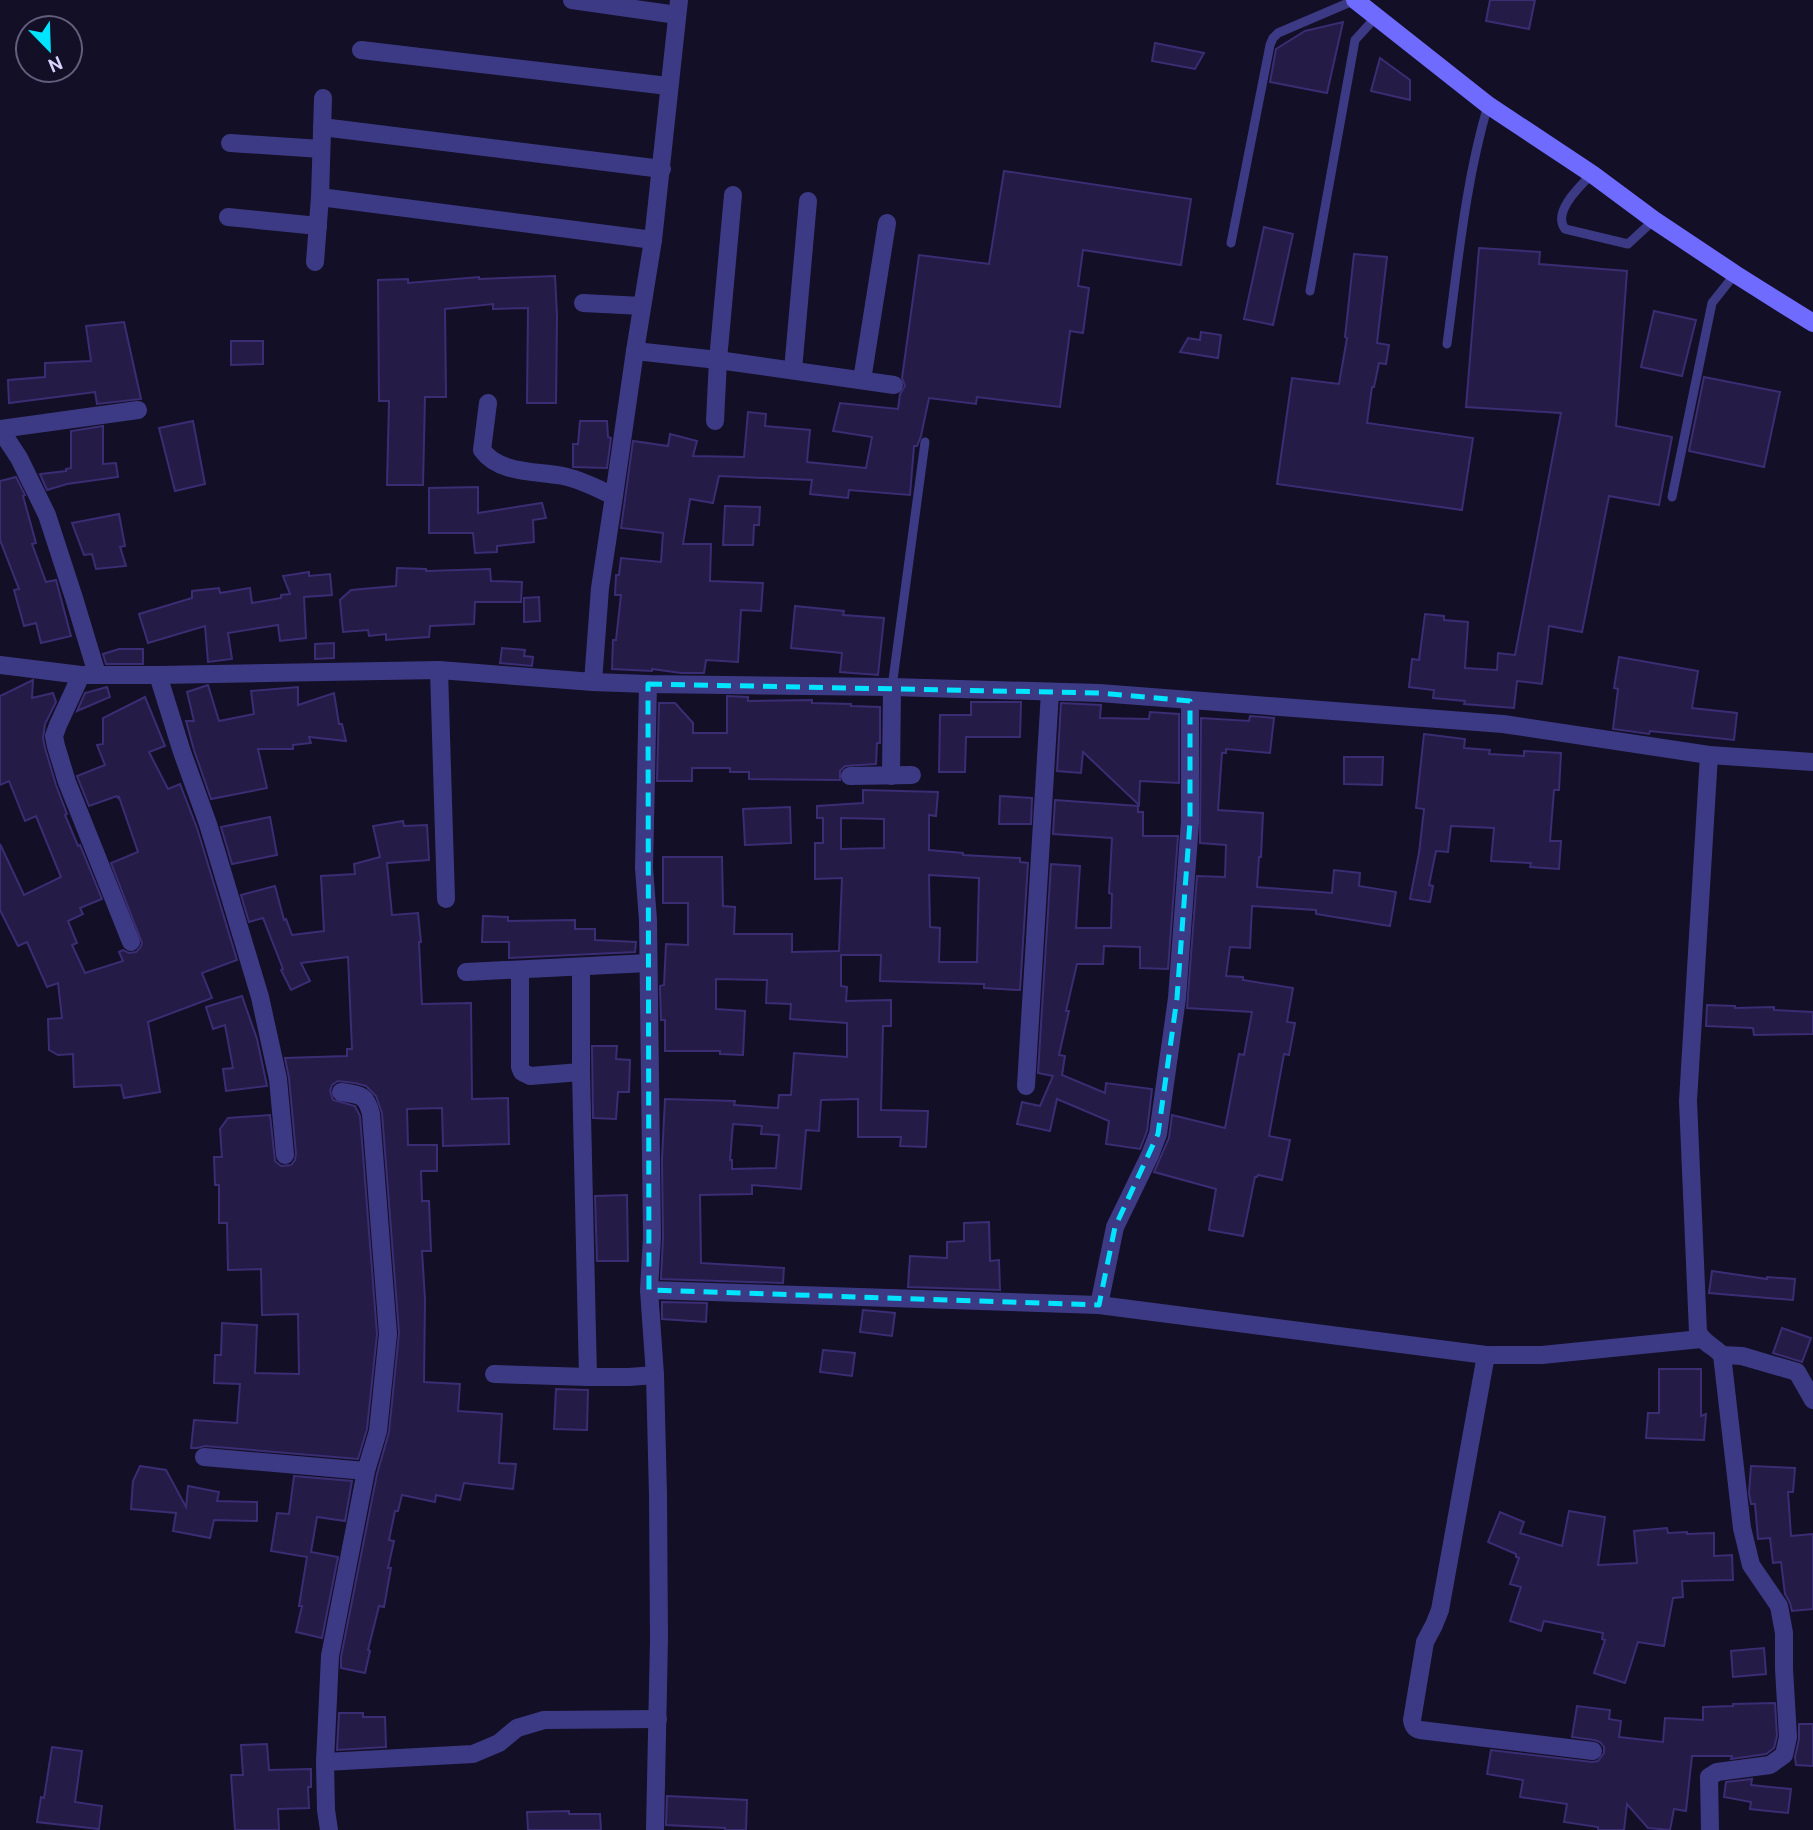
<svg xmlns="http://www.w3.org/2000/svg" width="1813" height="1830" font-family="Cabin,sans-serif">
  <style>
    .building { fill: #241b47; stroke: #3b2d73; stroke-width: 2; fill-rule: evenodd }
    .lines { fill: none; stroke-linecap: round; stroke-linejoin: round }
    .service { stroke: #3d3a85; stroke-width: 9 }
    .minor { stroke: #3d3a85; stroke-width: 18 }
    .tertiary { stroke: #3d3a85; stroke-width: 18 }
    .secondary { stroke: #6f6bff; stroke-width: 18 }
    .marked { fill: none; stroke: #00e5ff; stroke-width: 5; stroke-dasharray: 14 9; stroke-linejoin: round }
  </style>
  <rect width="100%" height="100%" fill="#130f26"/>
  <g class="building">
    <path d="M1490,0H1535L1529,29L1486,21Z"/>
    <path d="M1343,22L1327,93L1270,82L1276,49L1305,31Z"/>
    <path d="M1155,43L1204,53L1195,69L1152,61Z"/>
    <path d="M1380,58L1410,80V100L1371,91Z"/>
    <path d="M1004,171L1191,199L1181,265L1083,250L1078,286L1089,288L1083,333L1070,331L1060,407L977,397L976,404L929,398L921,436L917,446H914L910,495L849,490L848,498L810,494L812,480L719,476L713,503L690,499L683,544H711L710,581L763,583L761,611L741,610L738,662L706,660L704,673H681L652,669V671L612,669L613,640H616L621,595H615L616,575H619L621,558L661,562L663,533L621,528L633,441L668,446L670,434L697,441L693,456L744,457L748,412L766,414L765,426L810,430L807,462L866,468L872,437L833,431L840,403L898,409L900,394L905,386L902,378L919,255L989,264Z"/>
    <path d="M1264,227L1293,234L1273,325L1244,319Z"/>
    <path d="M1479,248L1540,252L1539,264L1627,271L1616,426L1672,437L1659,505L1609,496L1582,632L1549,626L1542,684L1517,681L1514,708L1464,704L1465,701L1433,698L1434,690L1409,687L1412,659L1419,660L1425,614L1444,616V620L1468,622L1465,668L1497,670L1498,653L1515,655L1561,413L1466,407Z"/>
    <path d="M1354,254L1387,257L1377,343L1389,345L1386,364L1379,363L1374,387H1372L1367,423L1473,438L1462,510L1277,484L1292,378L1339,384L1347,338L1345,337Z"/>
    <path d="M555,276L557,316L556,403H527L528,308L493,309V304L445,309L446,397H425L423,485H387L389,401H379L378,280L408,279V283L479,277V279Z"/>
    <path d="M1654,311L1696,320L1682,376L1641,367Z"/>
    <path d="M124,322L141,399L97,404L95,392L9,403L8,380L45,377V363L91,361L86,326Z"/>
    <path d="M1201,332L1221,335L1218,358L1180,352L1188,338L1200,340Z"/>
    <path d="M231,341H263V364L231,365Z"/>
    <path d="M1704,377L1780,392L1764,467L1689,451Z"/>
    <path d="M193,421L205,484L175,491L159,428Z"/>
    <path d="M580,421H607L608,437L611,438L607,468L573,467V444H578Z"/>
    <path d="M103,426V464L116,463L118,477L67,484L47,490L40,474L66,471V469L71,468V431Z"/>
    <path d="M16,477L25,495L23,496L36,543L32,544L46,582L56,580L71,636L41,643L36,623L24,626L14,590L19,589L0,540V481Z"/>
    <path d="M478,487V513L542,503L546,518L533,520L534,542L497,546V552L475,553L473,533H429V488Z"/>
    <path d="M725,506L760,507L759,525H754L753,545H723Z"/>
    <path d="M119,514L125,546L120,547L126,566L96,569L92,554L84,555L72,523Z"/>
    <path d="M397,568L426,569V571L490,569L491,581L522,582L521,602H475L474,624L430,626L429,637L386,640V634L369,636L368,630L343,632L340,600L351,590L396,586Z"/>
    <path d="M309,572V576L330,574L332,595L304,597L306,638L280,641L278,625L228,633L232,659L208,662L205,626L148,643L139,614L192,598V591L219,588L220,593L250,588L252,603L281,598V595L290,594L283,576Z"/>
    <path d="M539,597L540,621L524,622V598Z"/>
    <path d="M795,606L844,611L843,615L884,618L878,675L840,672L842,653L791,648Z"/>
    <path d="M334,643V658L315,659V644Z"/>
    <path d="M502,648L525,650L524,656L533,657L532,666L500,663Z"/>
    <path d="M119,649H143V664H106L103,654Z"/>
    <path d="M1619,657L1698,671L1692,708L1737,713L1734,740L1650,731L1649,734L1613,729L1618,689L1614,688Z"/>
    <path d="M33,680L32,698L53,693L56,702L45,724L43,738L45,748L56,785L67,814L65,815L78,846L80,845L102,899L80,908L83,914L68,921L77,943L72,945L85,973L123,961L119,952L123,950L129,953L136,952L140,948L142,943L111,863L138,852L119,797L118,798L117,796L89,806L77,776L105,765L97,745L103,744V718L145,697L165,746L149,752L168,789L180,784L197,828L237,960L202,973L212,998L148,1022L160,1092L124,1098L121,1085L74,1087L73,1054L58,1055L49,1050L48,1019L62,1018L58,983L47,987L27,942L18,946L0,910V844L24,895L61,877L36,816L25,821L9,781L0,785V696Z"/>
    <path d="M208,685L219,721L254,714L251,691L298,687V705L334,693L339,724H342L346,741L309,737L311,743L293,745V749H258L267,788L211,799L194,750L186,721H194L187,692Z"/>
    <path d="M107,687L110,697L77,711L85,693Z"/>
    <path d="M727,696L748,697V701L812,700V703L851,704V706L880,707V743H877L876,764L845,766L840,771V780L749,779V772H730V768H692V781H657L659,703H675L693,723V733H727Z"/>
    <path d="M971,702H1021L1020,737H966L965,772H939L940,715H971Z"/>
    <path d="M1061,703L1101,705L1100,718L1149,719L1150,712L1179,714V783L1140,781L1139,805L1083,752L1081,773L1057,771Z"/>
    <path d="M1250,716L1274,718L1270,753L1226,749V753H1222L1218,810L1263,813L1261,857H1259L1257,887L1332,893L1334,870L1360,873L1359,886L1396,892L1390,926L1316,914V910L1252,906L1250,948L1230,947L1226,976L1243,977V980L1293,988L1287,1022L1295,1023L1289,1055L1284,1054L1269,1136L1290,1140L1282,1180L1258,1175L1257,1177H1255L1243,1236L1209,1230L1216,1189L1154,1172L1169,1138L1172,1115L1225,1128L1239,1054L1244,1055L1252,1012L1187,1008L1197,876L1225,877L1226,845L1200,843L1201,718L1249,721Z"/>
    <path d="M1424,734L1465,739L1464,748L1490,750L1489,754L1524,756V751L1561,753L1559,790H1554L1550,841H1561L1559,869L1530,867L1531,863L1491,861L1494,828L1451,826L1448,852L1436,851L1429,885L1433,886L1430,902L1410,899L1419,853L1424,809L1416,808Z"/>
    <path d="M1344,757H1383L1382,785L1344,784Z"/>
    <path d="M863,790L938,792L936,816L929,815V850L963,853V855L1020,858V862L1028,863L1020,990L984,988V984L880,981L881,955H841V986L847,987L846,1001L891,1000V1026H883L881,1110L928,1111L926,1147L900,1146L901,1137H858V1099L821,1100L819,1131L806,1130L801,1189L752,1185V1194L700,1195L701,1263L784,1268L783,1283L661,1279L663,1237L662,1159L665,1099L735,1101L734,1105L778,1108L779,1095H791L794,1053L847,1057V1023L790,1019L791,1004L766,1003L767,980L716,979V1009L745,1011L743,1055L720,1054V1051H665V1020H661L660,986L664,985L666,944L688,945V903H663V857H722L723,906L735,907L734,934H792V952L839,951L842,878L815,879V843H823V818H817V806L863,803ZM841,818L884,819V848L841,849ZM929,875L979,878L977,962H939L940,928L930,927ZM733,1124L762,1126L761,1134L779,1135L776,1168L732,1169V1160H730Z"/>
    <path d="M1000,796L1032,798L1031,824H999Z"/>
    <path d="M1055,800L1138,806V812H1143V836H1178L1168,969L1140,968V947L1104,946L1103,964H1077L1066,1011H1069L1059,1055L1065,1056L1062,1075L1105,1093L1106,1083L1152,1089L1147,1131L1140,1149L1106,1144L1109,1121L1057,1099L1050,1131L1017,1124L1022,1102L1040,1106L1053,1076L1038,1073L1051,864L1080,866L1076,928H1111L1112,894L1109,893L1112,838L1053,834Z"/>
    <path d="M790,807L791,843L745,845L743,809Z"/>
    <path d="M270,817L277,855L232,864L221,827Z"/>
    <path d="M403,821L404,826L427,825L429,860L387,863L392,915L418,913L421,942H419L422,1004L471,1003L472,1099L508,1098L509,1144L443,1146L442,1108L407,1109L408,1145H437V1171H421L422,1201H429L431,1251H422L425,1299L424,1382L460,1384L458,1411L502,1414L499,1463L516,1464L513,1489L464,1483L460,1500L436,1495L435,1502L402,1495L398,1511H395L389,1540L394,1541L388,1568H391L384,1607L379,1606L368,1650L370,1651L365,1673L341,1668V1657L377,1474L389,1432L399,1333L382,1113L376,1096L366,1086L355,1083L338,1081L332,1085L330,1091L333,1100L355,1106L360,1116L377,1334L367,1429L358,1459L205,1446L197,1448H191L194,1420L237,1423L240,1384L214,1383L215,1355H221L222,1323L257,1325L255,1373L299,1374L298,1314L262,1315L261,1269L228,1270L227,1223H219V1185H215L214,1157H222L220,1129L228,1118L270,1115L275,1161L281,1166L291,1165L295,1160L296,1154L289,1078L285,1058L347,1056V1049H352L348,957L301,963L310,981L291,990L281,970L283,969L263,918L249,922L241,895L275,886L284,920L286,919L292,935L324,931L321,876L355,874L354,864L380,857L373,826Z"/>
    <path d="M483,916L508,917V921L575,920V929H595V940L636,942L635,952L509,958V942H482Z"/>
    <path d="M242,996L257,1039L267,1086L226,1091L223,1069L233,1068L225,1025L213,1029L206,1007Z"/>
    <path d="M1707,1005L1735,1006V1008L1774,1007V1010L1813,1012V1034L1754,1035L1753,1028L1706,1026Z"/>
    <path d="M592,1046H617L616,1059L630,1060L629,1092H618L616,1119L593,1118Z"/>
    <path d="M627,1195L628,1261H597L595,1196Z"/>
    <path d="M989,1222L990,1261L999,1260L1000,1290L908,1287L910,1256L947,1258V1242L964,1241V1223Z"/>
    <path d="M1712,1271L1767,1279V1277L1795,1279L1793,1300L1709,1293Z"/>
    <path d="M662,1302L707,1303L706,1322L662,1319Z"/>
    <path d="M863,1310L895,1313L892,1336L860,1332Z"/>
    <path d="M1782,1328L1811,1338L1802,1362L1773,1353Z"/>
    <path d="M823,1350L855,1353L852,1376L820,1372Z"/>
    <path d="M1659,1369H1701V1416L1706,1414L1704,1440L1646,1438L1648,1413H1659Z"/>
    <path d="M556,1389L588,1390L587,1430L554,1429Z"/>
    <path d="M140,1466L166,1470L186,1507L188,1486L219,1492L217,1501L257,1502V1521L214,1520L210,1538L173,1531L176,1513L131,1509L133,1481Z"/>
    <path d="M1751,1466L1795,1468L1793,1492H1788L1791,1536L1813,1534V1609L1792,1611L1790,1603L1785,1594L1781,1562L1773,1563L1770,1538L1758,1539L1755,1504H1751L1749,1493Z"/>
    <path d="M294,1476L352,1481L345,1521L317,1517L311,1552L338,1557L322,1638L296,1632L302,1606H299L307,1557L271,1551L277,1513L289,1514Z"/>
    <path d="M1569,1511L1605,1517L1598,1565L1637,1563L1634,1531L1667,1528L1668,1533L1687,1532V1534L1714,1533V1556L1732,1555L1733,1580L1682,1581L1683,1597L1673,1598L1664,1646L1638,1642L1625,1683L1594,1673L1605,1640L1602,1639L1603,1633L1544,1621L1541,1631L1510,1621L1521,1587L1510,1584L1519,1558L1516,1557V1554L1488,1542L1500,1512L1524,1522L1520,1533L1562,1546Z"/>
    <path d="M1764,1648L1766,1674L1733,1677L1731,1651Z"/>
    <path d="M1775,1703L1777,1736L1774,1748L1766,1754L1731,1759L1732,1756H1692L1686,1811L1674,1809L1670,1830L1648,1828L1627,1804L1624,1830H1598V1827L1564,1822L1567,1804L1520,1797L1523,1780L1487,1774L1491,1750L1592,1762L1598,1761L1604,1753V1747L1600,1742L1594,1740L1572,1737L1577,1706L1610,1710L1609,1719L1621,1721L1619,1737L1663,1742L1665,1718L1703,1720V1707L1733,1706V1704Z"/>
    <path d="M339,1713H363V1717H385L386,1747L337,1750Z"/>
    <path d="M1799,1724H1813V1766L1796,1765L1795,1757L1799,1739Z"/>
    <path d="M267,1744L269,1770L311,1769V1787H308L309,1808L278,1809L279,1830H235L231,1775H243L241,1745Z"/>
    <path d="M52,1747L82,1751L75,1802L102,1806L99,1829L37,1822L41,1797L44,1798Z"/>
    <path d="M1752,1779L1751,1785L1791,1789L1788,1813L1750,1809L1751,1802L1724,1797L1726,1782Z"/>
    <path d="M667,1796L747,1800L746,1830H725V1828L666,1825Z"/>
    <path d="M569,1811V1814H600L601,1830H528L527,1812Z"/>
  </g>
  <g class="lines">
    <g class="service">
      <path d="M1592,174C1580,186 1552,212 1565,229L1628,244L1654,220"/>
      <path d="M1231,243L1270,45L1273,38L1278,33L1355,0"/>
      <path d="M1310,291L1355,40L1376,17"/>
      <path d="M1447,344C1458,263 1465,183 1488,105"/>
      <path d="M1672,497L1712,303L1735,274"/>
      <path d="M892,687L925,442"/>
    </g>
    <g class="minor">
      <path d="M572,0L677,15"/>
      <path d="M361,50L668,86"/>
      <path d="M322,127L662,169"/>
      <path d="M230,143L321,149"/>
      <path d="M320,197L323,98"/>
      <path d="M228,217L318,226"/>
      <path d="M315,262L320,197L653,240"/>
      <path d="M583,303L642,306"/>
      <path d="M635,351L718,360L894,385"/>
      <path d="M793,370L808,201"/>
      <path d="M862,380L887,223"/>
      <path d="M488,403L482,450C499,474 537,471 563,476C580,479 598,489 614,496L600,588L593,682"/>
      <path d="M715,421L718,360L733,195"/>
      <path d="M0,429L19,458L47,515L74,598L97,674"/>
      <path d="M0,429L138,410"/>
      <path d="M614,496L635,351L653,240L679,0"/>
      <path d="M439,670L446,899"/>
      <path d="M81,675L58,725L54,736L56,746L67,782L131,942"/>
      <path d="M158,675L182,752L208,824L260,997L278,1079L285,1155"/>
      <path d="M648,684L644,868L648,920L652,1237L649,1290L655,1375L658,1495L659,1639L655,1830"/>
      <path d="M1709,755L1688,1101L1698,1332C1703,1343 1714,1346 1722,1355L1742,1356L1797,1372L1813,1400"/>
      <path d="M850,776L912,775"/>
      <path d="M891,776L892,687"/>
      <path d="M581,967V1072L588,1377H629L655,1375"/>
      <path d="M520,970V1067L522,1072L530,1076L581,1072"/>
      <path d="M466,972L648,963"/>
      <path d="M1026,1086L1050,692"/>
      <path d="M649,1290L1099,1305L1486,1355H1542L1701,1339"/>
      <path d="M1099,1305L1115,1227L1150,1155L1158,1134L1177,998L1190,822V701"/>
      <path d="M1486,1355L1440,1610L1434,1625L1425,1642L1412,1720C1413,1726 1415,1729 1420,1730L1593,1751"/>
      <path d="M494,1374L588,1377"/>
      <path d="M204,1457L366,1471"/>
      <path d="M325,1762L473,1754L499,1743L517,1728L544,1720L658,1719"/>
      <path d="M329,1830L326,1810L325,1762L330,1656L366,1471L378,1431L388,1334L371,1114C366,1094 360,1095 341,1092"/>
      <path d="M1710,1830L1709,1777L1717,1772L1770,1765L1784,1755L1788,1737L1784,1669V1633L1779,1606L1751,1565L1742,1528L1722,1355"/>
    </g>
    <path class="tertiary" d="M0,665L81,675H158L439,670L593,682L648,684L892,687L1099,693L1503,724L1709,755L1813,762"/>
    <path class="secondary" d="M1355,0L1488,105L1592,174L1654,220L1735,274L1813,323"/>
  </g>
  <path class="marked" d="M648,684L1099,693L1190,701V822L1177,998L1158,1134L1115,1227L1099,1305L649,1290Z"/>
  <g transform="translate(49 49) rotate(157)"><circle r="33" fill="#130f26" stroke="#625e7d" stroke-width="2"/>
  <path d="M0-5L12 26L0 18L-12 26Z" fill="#00e5ff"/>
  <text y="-10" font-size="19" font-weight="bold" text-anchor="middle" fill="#d9d4ff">N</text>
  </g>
</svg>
